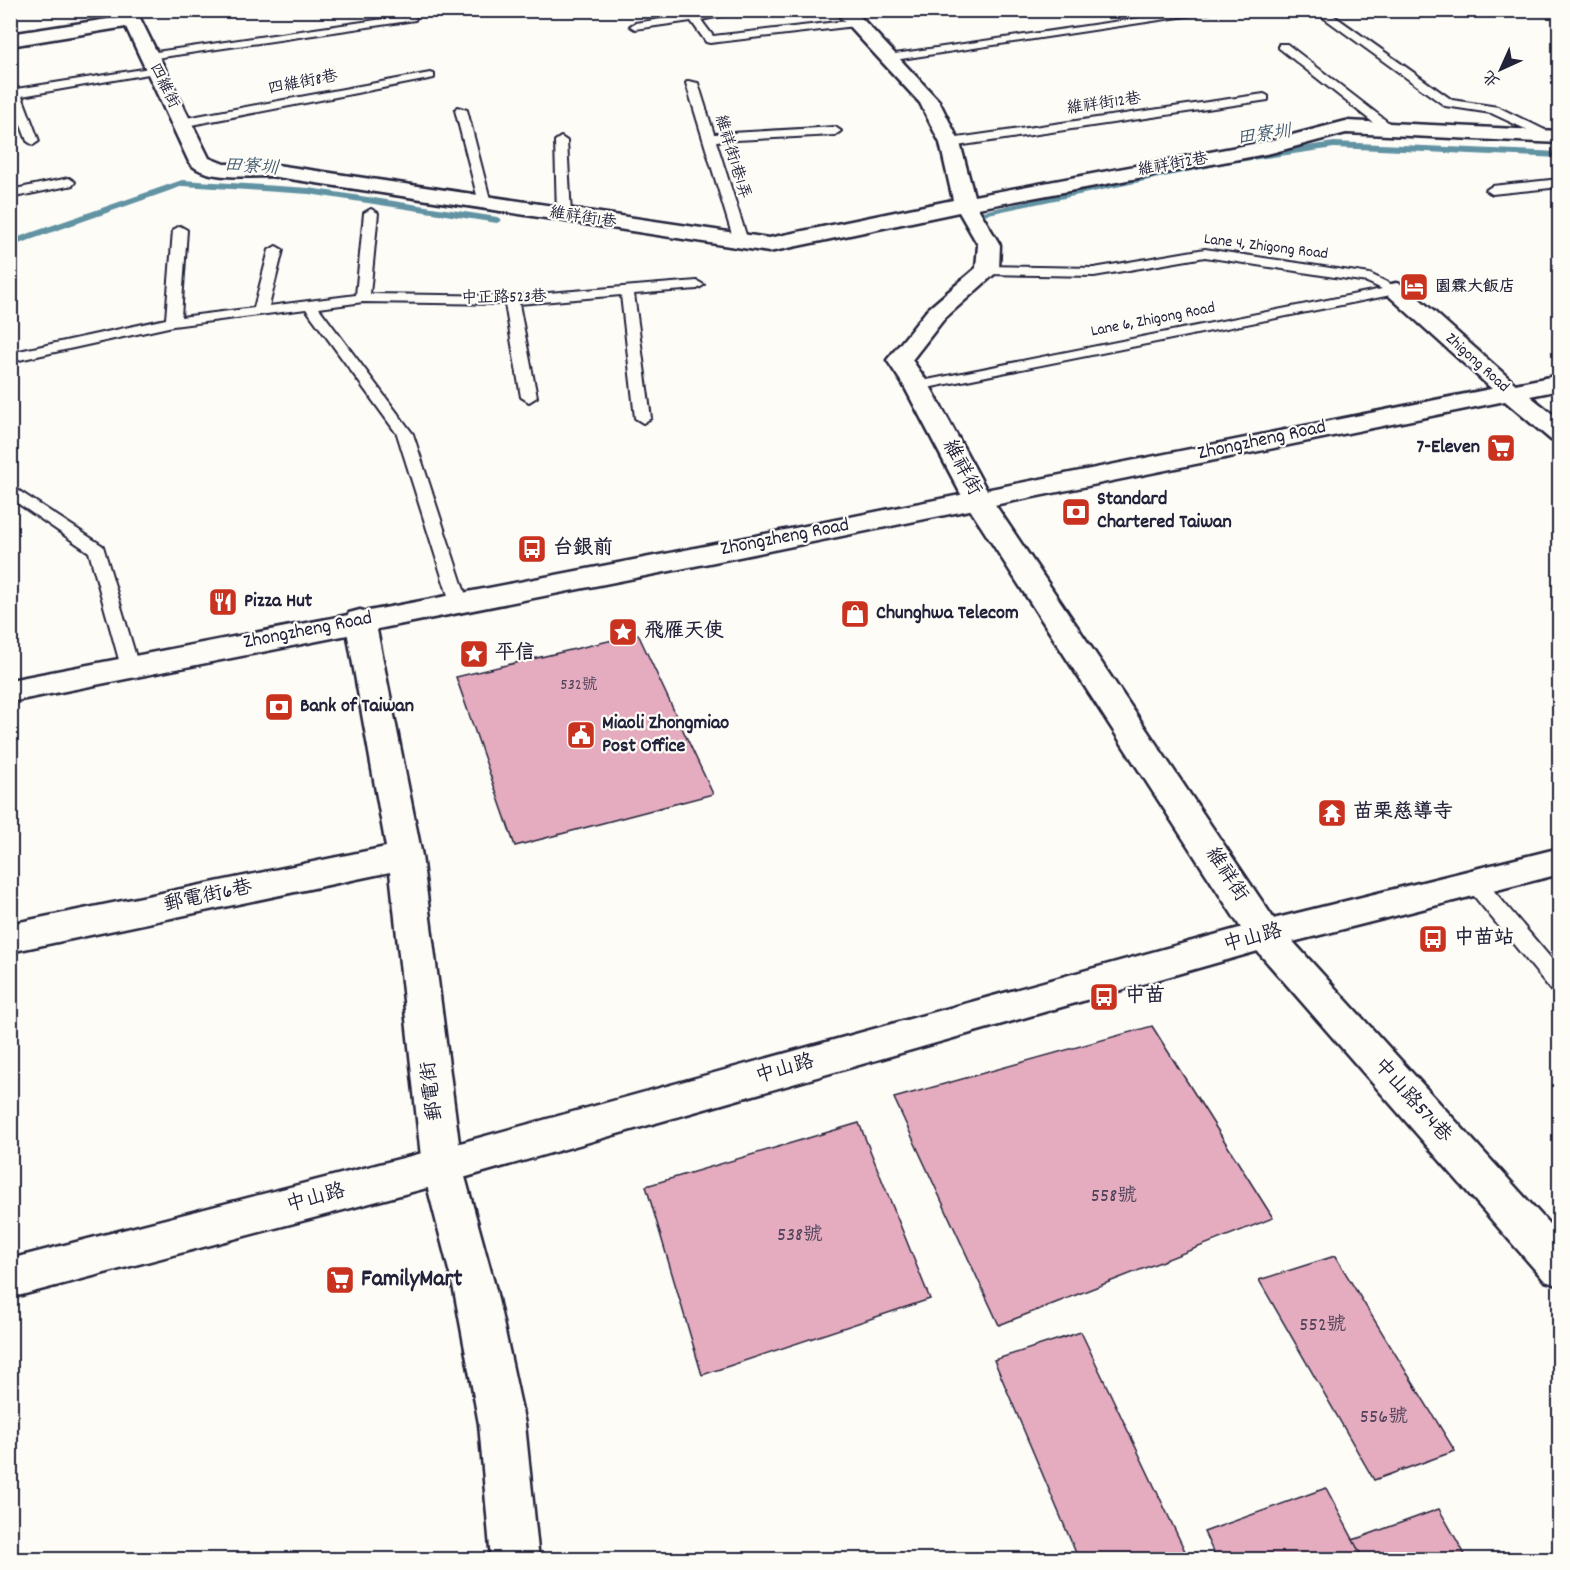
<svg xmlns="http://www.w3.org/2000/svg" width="1570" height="1570" font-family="Dekko,'LXGW WenKai TC',sans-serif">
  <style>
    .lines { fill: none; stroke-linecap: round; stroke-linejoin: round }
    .stream { fill: #6293a3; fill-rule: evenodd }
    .building { fill: #e4acbe; stroke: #22223b; stroke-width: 1.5 }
    .lane-casing { stroke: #22223b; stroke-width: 4 }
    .street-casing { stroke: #22223b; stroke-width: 5 }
    .secondary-casing { stroke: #22223b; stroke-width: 5 }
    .lane { fill: #fdfcf7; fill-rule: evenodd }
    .street { fill: #fdfcf7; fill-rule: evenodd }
    .secondary { fill: #fdfcf7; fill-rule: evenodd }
    .labels { text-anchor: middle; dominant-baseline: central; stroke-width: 4.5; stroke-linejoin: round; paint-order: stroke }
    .far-street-label { font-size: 16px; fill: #22223b; stroke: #fdfcf7 }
    .far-poi-label { font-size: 16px; font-weight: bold; fill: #22223b; stroke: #fdfcf7; text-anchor: start }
    .number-label { font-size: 16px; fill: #52445c }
    .far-water-label { font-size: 18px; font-style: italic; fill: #425a6f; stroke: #fdfcf7 }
    .street-label { font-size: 20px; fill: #22223b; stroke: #fdfcf7 }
    .poi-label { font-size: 20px; font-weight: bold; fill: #22223b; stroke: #fdfcf7; text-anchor: start }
    .near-number-label { font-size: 20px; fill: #52445c }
    .near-poi-label { font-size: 24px; font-weight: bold; fill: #22223b; stroke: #fdfcf7; text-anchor: start }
  </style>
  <rect width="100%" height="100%" fill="#fdfcf7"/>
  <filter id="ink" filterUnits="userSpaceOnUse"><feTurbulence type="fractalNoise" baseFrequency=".0167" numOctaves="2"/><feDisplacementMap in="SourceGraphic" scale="12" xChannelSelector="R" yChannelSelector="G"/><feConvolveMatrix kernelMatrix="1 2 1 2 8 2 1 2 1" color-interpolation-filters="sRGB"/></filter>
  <g filter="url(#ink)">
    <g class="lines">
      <g class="stream">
        <path d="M1334,142L1560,152V158L1334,148L1225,164L979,216L974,213L1225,158Z"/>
        <path d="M182,180L309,188L497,217L502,220L497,223L309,194L183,186L10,247V240Z"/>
      </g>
    </g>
    <g class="building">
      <path d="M638,634L713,794L515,846L456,677Z"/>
      <path d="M1152,1026L1273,1218L999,1325L894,1098Z"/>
      <path d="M859,1123L930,1299L702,1375L646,1186Z"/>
      <path d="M1335,1256L1455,1451L1374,1480L1259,1280Z"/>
      <path d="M1081,1332L1185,1551L1160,1560H1079L994,1360Z"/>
      <path d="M1326,1488L1364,1560H1217L1204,1532Z"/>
      <path d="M1439,1509L1468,1560H1364L1353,1540Z"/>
    </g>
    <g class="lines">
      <g class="lane-casing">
        <g id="lane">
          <path d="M684,10H695L697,14L750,10L701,20L713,36L855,20L860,23L855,26L710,43L706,42L691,21L635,29L630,26L635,23L687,15Z"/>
          <path d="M1195,10H1226L888,61L882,58L888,55Z"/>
          <path d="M1313,10H1326L1452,100L1498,107L1559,137L1549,140L1491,113L1445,106Z"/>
          <path d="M411,15L416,18L415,20L149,59L143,56L149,53Z"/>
          <path d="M1279,44H1287L1393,126V132H1385L1279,48Z"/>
          <path d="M156,67L162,70L160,72L22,96L39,141L33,145L27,141L10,97V90Z"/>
          <path d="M430,73L434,74V78L181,127L175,123L181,119Z"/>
          <path d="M688,81L698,83L714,134L835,127L841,131L835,135L716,141L748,241L746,244H736L734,241L686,83Z"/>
          <path d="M1264,94L1268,96V100L950,147L944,143L950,139Z"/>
          <path d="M457,107L467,110L491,203L490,206H480L479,203L455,110Z"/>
          <path d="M561,137L567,141L571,215L564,219L557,215L555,141Z"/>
          <path d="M69,178L75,182L73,185L10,198V190Z"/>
          <path d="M1560,179V187L1492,194L1486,190L1492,186Z"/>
          <path d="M371,209L378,213L370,294L511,296L697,281L704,285L697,289L634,294L651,418L643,423L635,418L621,295L519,304L537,397L529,402L521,397L505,304L363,302L319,308L413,434L468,602L459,608L450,602L397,434L306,309L173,326L10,362V353L166,319L173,230L180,226L187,230L181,317L254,308L269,250L276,246L283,250L269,306L356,295L364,213Z"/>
          <path d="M1205,249L1370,274L1403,290L1396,294L917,390L910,386L917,382L1382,289L1367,282L1205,257L1094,276L987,274L980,270L987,266L1094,268Z"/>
          <path d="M10,485L103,546L139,667L136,671H124L121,667L89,552L10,498Z"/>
          <path d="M1476,876L1483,878L1560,969V994L1552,991L1469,890L1466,884L1469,878Z"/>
        </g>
      </g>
      <g class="street-casing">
        <g id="street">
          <path d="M118,10H136L209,158L224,164H270L769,238L953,200L940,143L920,103L834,10H854L939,101L960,143L974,196L1269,141L1346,121L1560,131V143L1346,133L1271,153L978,208L1000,245L999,270L944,319L912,360L930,386L992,500L1278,925L1560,1236V1286L1545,1281L1252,945L964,500L904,386L887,360L928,309L976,268L978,245L959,212L769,252L270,176C249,176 203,181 189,162L126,27L10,46V34L121,17Z"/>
          <path d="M1396,283L1404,285L1520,388L1524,393L1520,398L1511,401L1502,398L1388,295L1384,290L1388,285Z"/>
          <path d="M360,610L371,613L375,620L422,856L462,1166L496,1290L525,1424L539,1560H491L479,1424L454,1290L422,1166L390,872L10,952V924L386,847L345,620L349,613Z"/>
        </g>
      </g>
      <g class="secondary-casing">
        <g id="secondary">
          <path d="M1560,375V390L1530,396L1560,420V442L1551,440L1505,401L670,571L10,702V680L670,553Z"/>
          <path d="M1560,848V874L1265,949L442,1184L10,1298V1259L442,1148L1265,921Z"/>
        </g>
      </g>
      <use href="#lane" class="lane"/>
      <use href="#street" class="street"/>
      <use href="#secondary" class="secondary"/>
    </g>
  </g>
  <defs>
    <g id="hotel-square" transform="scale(1.5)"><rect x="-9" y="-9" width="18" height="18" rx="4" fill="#c8321e" stroke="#fdfcf7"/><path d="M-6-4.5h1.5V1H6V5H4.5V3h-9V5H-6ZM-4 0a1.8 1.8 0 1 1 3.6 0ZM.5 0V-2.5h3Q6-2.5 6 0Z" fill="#fff"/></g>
    <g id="supermarket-square" transform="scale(1.5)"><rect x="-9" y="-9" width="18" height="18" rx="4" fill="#c8321e" stroke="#fdfcf7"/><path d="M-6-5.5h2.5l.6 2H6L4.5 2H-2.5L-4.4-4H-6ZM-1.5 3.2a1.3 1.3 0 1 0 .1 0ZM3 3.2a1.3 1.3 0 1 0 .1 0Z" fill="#fff"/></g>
    <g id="bank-square" transform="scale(1.5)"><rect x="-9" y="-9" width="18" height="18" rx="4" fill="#c8321e" stroke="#fdfcf7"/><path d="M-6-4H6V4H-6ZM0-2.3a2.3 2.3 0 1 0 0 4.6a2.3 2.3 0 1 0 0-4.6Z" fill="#fff"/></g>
    <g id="bus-square" transform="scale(1.5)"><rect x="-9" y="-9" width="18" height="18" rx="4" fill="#c8321e" stroke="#fdfcf7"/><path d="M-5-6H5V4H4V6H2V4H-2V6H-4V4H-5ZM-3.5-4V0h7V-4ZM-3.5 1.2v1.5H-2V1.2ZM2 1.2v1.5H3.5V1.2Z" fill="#fff"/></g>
    <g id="restaurant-square" transform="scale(1.5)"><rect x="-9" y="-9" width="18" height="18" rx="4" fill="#c8321e" stroke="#fdfcf7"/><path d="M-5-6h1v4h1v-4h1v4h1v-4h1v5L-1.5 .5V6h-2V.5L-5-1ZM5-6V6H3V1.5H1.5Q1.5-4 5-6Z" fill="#fff"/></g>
    <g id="shop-square" transform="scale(1.5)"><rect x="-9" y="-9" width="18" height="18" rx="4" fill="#c8321e" stroke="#fdfcf7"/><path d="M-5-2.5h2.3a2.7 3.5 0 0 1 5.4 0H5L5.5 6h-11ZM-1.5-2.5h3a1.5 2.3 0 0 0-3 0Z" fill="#fff"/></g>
    <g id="sight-square" transform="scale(1.5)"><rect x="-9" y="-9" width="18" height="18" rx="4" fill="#c8321e" stroke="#fdfcf7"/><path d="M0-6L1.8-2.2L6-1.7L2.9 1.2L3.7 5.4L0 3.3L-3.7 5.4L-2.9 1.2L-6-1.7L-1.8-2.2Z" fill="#fff"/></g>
    <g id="civic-square" transform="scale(1.5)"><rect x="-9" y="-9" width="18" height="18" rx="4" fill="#c8321e" stroke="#fdfcf7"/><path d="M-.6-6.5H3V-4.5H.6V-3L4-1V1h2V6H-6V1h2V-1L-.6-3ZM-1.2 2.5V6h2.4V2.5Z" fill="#fff"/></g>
    <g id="temple-square" transform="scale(1.5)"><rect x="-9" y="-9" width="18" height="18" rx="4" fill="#c8321e" stroke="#fdfcf7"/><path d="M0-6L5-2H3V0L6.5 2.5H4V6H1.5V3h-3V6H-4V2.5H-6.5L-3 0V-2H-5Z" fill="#fff"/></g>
  </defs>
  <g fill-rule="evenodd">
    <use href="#hotel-square" x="1414" y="287"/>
    <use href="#supermarket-square" x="1501" y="448"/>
    <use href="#bank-square" x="1076" y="512"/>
    <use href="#bus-square" x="532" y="549"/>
    <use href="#restaurant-square" x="223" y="602"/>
    <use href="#shop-square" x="855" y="614"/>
    <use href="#sight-square" x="623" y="632"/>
    <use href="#sight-square" x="474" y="654"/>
    <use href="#bank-square" x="279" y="707"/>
    <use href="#civic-square" x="581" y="735"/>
    <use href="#temple-square" x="1332" y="813"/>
    <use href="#bus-square" x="1433" y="939"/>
    <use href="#bus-square" x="1104" y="997"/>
    <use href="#supermarket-square" x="340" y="1280"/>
  </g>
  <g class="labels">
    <g class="far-street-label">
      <text transform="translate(303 83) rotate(-11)">四維街8巷</text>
      <text transform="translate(164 86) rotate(64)">四維街</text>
      <text transform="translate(1104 104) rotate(-8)">維祥街12巷</text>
      <text transform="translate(732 157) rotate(73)">維祥街1巷1弄</text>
      <text transform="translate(1173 165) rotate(-10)">維祥街2巷</text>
      <text transform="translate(583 218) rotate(9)">維祥街1巷</text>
      <text transform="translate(1266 247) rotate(7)">Lane 4, Zhigong Road</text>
      <text transform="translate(504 298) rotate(-1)">中正路523巷</text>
      <text transform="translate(1153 320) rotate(-11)">Lane 6, Zhigong Road</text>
      <text transform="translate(1477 363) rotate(42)">Zhigong Road</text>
    </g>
    <g class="far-poi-label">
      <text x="1435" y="287">園霖大飯店</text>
    </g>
    <g class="number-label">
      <text x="579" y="685">532號</text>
    </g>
    <g class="far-water-label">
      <text transform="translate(1264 136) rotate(-8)">田寮圳</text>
      <text transform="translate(251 168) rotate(4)">田寮圳</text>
    </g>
    <g class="street-label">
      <text transform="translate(1262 441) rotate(-12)">Zhongzheng Road</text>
      <text transform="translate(961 468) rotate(62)">維祥街</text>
      <text transform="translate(785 538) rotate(-11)">Zhongzheng Road</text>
      <text transform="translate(308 631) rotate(-11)">Zhongzheng Road</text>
      <text transform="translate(1226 875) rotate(57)">維祥街</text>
      <text transform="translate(208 897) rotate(-12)">郵電街6巷</text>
      <text transform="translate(1253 939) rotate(-15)">中山路</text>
      <text transform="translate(785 1070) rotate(-16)">中山路</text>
      <text transform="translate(433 1091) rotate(-97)">郵電街</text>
      <text transform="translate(1412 1101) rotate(48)">中山路574巷</text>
      <text transform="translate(316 1199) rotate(-15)">中山路</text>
    </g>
    <g class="poi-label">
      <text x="1480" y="448" text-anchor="end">7-Eleven</text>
      <text x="1097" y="500">Standard<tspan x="1097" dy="23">Chartered Taiwan</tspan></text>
      <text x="553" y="549">台銀前</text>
      <text x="244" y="602">Pizza Hut</text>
      <text x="876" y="614">Chunghwa Telecom</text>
      <text x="644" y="632">飛雁天使</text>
      <text x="495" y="654">平信</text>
      <text x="300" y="707">Bank of Taiwan</text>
      <text x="602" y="724">Miaoli Zhongmiao<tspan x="602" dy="23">Post Office</tspan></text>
      <text x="1353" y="813">苗栗慈導寺</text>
      <text x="1454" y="939">中苗站</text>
      <text x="1125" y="997">中苗</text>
    </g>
    <g class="near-number-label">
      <text x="1114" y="1197">558號</text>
      <text x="800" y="1236">538號</text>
      <text x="1323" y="1326">552號</text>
      <text x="1384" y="1418">556號</text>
    </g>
    <g class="near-poi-label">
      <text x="361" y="1280">FamilyMart</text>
    </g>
  </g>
  <rect width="1570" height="1570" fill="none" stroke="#fdfcf7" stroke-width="36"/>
  <rect x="18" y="18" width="1534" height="1534" fill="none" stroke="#22223b" stroke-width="2" filter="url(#ink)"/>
  <g transform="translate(1501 69) rotate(225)" stroke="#fdfcf7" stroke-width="4.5" paint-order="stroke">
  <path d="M0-4.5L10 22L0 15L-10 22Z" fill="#22223b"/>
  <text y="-9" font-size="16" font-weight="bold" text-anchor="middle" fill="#22223b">北</text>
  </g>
</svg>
